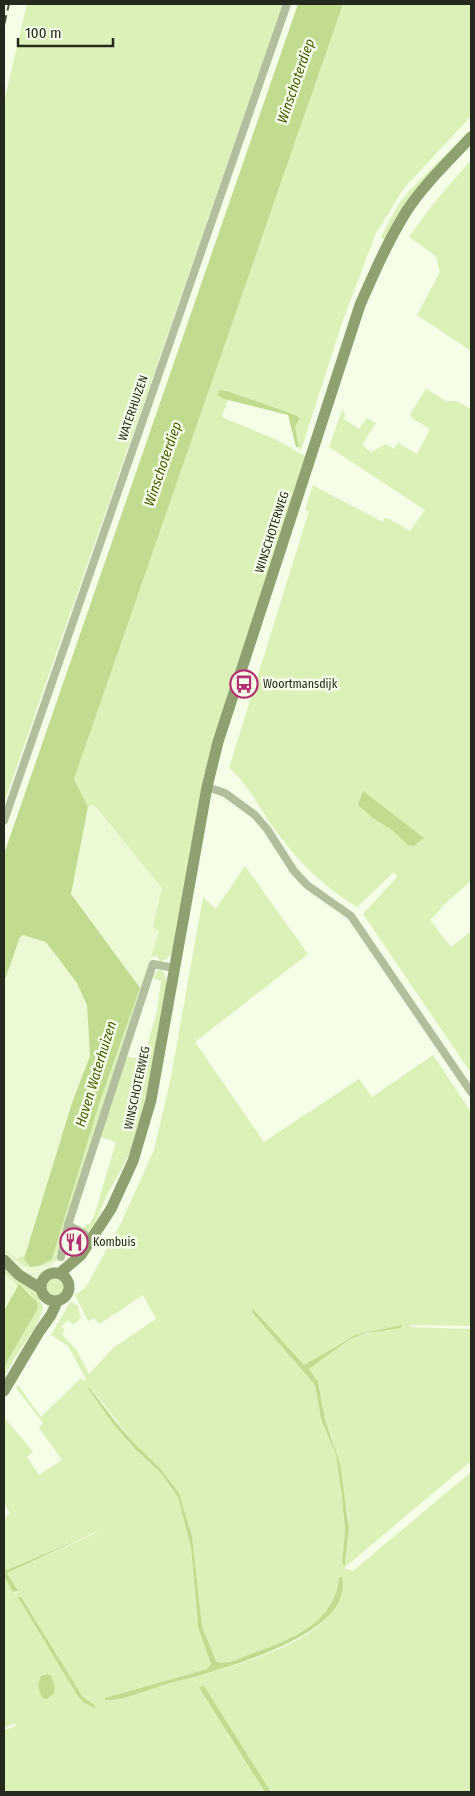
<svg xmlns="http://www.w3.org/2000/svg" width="475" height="1796" font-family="'Fira Sans Condensed',sans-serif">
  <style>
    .built { fill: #ebf9d4 }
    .green { fill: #dbf1b8; fill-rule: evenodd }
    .water { fill: #c1dc90 }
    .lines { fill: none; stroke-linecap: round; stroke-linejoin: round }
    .minor { stroke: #b2bf9e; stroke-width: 8 }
    .secondary { stroke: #8fa170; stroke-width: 11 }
    .rail { stroke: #4c5244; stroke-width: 2; stroke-dasharray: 10 5; stroke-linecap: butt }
    .labels { text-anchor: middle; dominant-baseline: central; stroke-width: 5; stroke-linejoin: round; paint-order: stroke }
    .street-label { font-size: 12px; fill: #252a1f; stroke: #f5fee7 }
    .poi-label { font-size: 12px; fill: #252a1f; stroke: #f5fee7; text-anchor: start }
    .water-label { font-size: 14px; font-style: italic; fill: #465c05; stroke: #f5fee7 }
  </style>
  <rect width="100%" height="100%" fill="#f5fee7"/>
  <path class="built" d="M87,795L171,893L162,929L105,1093L52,1269L44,1273L38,1279L37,1291L42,1299L4,1372V938Z"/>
  <g class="green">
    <path d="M27,4H283L4,803V102Z"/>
    <path d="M343,4H471V116L404,188L376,233L343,320L301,450L299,449L295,427L300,420L296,415L224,390V399H228L222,416L224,418L277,440L307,457L204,774L173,951L167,959L159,962L158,956L151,957L159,931L153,927L162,888L96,807L92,805L88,807L74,779Z"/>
    <path d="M471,129L430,177L387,239H383L381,237L398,205L409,191Z"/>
    <path d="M471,160V351L417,315L440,272L436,256L409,237L433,204Z"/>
    <path d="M426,389L446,401H457L471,409V881L440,908L441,909L430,920L451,947L471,931V1073L363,914L397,877L394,872L357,907C318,883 295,858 268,820C256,801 246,783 229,768L309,511L305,510L313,485C336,499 359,508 382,522L385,518L389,519L410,531L425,510L329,447L342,410L345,413L344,419L359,429L367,418L376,423L362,445L371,452L386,444L394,449L398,443L417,454L430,429L413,419L410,414Z"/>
    <path d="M245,866L308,954L195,1042L264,1142L359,1079L372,1097L433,1055L471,1112V1326L410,1325L411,1327L471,1329V1461L344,1568L353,1571L471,1472V1792H4V1730L16,1726L15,1723L4,1728V1574L13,1592L17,1593L18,1591L7,1573L92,1535L99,1530L7,1570L4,1569V1520L10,1513L4,1503V1417L33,1452L27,1457L39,1475L62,1460L39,1428L43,1423L16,1388L18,1385L41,1417L81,1378L83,1381L86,1379L68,1346L51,1335L71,1301L78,1306L81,1318L73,1325L69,1320L61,1326L65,1331L62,1334L77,1351L89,1374L113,1348L156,1319L143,1295L101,1323H98L94,1318L88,1321L75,1295L86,1287L122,1221L154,1150L171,1077L203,897L216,909ZM253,1310L304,1365L309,1364C332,1348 349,1334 377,1331L350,1339L309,1369L319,1386L325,1419L333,1441L349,1518L346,1564L342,1563L345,1530L342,1497L336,1455L321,1419L315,1385L255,1316ZM91,1388L135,1444L159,1467L179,1493L192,1536L202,1626L216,1661C227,1665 240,1658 250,1654C288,1641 335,1624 339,1578C339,1596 338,1605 325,1619C294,1654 206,1673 161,1686C143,1691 124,1700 106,1701V1698L207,1669L211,1664L197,1621L191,1548L178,1497L160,1472L137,1451L113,1424ZM21,1597L83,1697L95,1709L84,1703L75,1692Z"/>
    <path d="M147,968L149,969L68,1216L57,1255L60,1257L59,1260C26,1269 33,1274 4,1250V1248L17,1259L26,1254L25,1261L30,1267L52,1259L100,1101Z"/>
    <path d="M158,970L163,971L167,982L149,1087L129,1155L106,1197L92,1232L89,1233L83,1230L87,1224H90L94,1216L116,1142L98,1136L125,1056L143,1060L157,1011L161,981L153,978Z"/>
    <path d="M4,1265L37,1291L43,1308C36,1333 15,1353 4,1378V1367L38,1308C37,1299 27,1290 19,1284L18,1286L4,1273Z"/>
    <circle cx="55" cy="1287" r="9"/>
  </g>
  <g class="water">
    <path d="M298,4H343L74,779L88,807L71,894L140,988L100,1101L52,1259L41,1265L30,1267L24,1259L72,1103L90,1056L87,1005L77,983L46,942L23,935L20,937L4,982V854Z"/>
    <path d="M219,390L227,391L296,415L300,419L295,427L299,447H296L288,415L224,399L218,395Z"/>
    <path d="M363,791L424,838L423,839L413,846L408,845L392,830L373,818L358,805Z"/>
    <path d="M19,1284L37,1302L38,1308L4,1367V1311Z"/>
    <path d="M253,1309L304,1365L355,1335L402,1325L401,1328L367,1333L350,1339L309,1369L318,1382L325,1419L340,1464L349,1527L345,1566L342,1563L345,1530L342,1497L336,1455L321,1419L315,1385L255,1316L252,1311Z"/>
    <path d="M88,1388H90L115,1421L135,1444L159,1467L179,1493L192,1536L202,1626L216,1661C226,1666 240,1658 250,1654C288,1641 335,1624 339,1578L342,1577C356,1639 206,1673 164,1685C151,1689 116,1703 105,1700V1698L207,1669L211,1664L198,1627L191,1548L178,1497L160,1472L137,1451L113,1424Z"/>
    <path d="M100,1530L7,1573L18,1591L13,1592L5,1578L4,1569L7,1570Z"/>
    <path d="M18,1597H21L83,1697L94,1705L96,1709L84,1703L77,1695Z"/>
    <path d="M47,1674L51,1676L55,1686L54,1693L47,1699L43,1698C38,1691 37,1684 41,1676Z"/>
    <path d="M204,1686L271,1792H265L199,1687Z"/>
  </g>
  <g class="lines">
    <g class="minor">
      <path d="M207,787L225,793L255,815L267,829L294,871L307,885L351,916L471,1092"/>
      <path d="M4,821L287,4"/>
      <path d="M68,1225L82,1232L92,1241"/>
      <path d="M61,1257L68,1225L153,964L174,968"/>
    </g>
    <g class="secondary">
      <path d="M4,1260L19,1275L40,1288"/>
      <circle cx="55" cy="1287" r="14"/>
      <path d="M60,1273L81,1255L111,1209L133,1161L151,1100L207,787L218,742L360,305C374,273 388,241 406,212C424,184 449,161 471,137"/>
      <path d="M4,1391L39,1332L51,1315L57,1302"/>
    </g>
    <path class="rail" d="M4,25L9,4"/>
  </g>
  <defs>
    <g id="bus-ring" transform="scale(1.4375)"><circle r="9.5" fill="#f5fee7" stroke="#b42f73" stroke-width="1.5"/><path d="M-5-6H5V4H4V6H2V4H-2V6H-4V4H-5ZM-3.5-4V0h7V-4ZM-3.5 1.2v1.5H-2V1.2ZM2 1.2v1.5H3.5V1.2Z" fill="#b42f73"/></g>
    <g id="restaurant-ring" transform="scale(1.4375)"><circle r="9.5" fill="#f5fee7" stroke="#b42f73" stroke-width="1.5"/><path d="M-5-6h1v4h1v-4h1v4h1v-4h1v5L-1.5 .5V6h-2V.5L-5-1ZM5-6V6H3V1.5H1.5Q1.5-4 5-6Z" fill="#b42f73"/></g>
  </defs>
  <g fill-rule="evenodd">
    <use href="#bus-ring" x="244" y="684"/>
    <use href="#restaurant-ring" x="74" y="1242"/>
  </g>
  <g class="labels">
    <g class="street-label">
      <text transform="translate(133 408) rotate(-71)">WATERHUIZEN</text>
      <text transform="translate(272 532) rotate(-72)">WINSCHOTERWEG</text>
      <text transform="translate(137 1088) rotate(-78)">WINSCHOTERWEG</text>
    </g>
    <g class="poi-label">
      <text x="263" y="684">Woortmansdijk</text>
      <text x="93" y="1242">Kombuis</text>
    </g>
    <g class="water-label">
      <text transform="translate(296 81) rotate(-71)">Winschoterdiep</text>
      <text transform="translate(163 464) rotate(-71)">Winschoterdiep</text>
      <text transform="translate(96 1074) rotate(-73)">Haven Waterhuizen</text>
    </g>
  </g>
  <rect width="475" height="1796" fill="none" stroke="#252a1f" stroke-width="10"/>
  <path d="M18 38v8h95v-8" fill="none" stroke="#252a1f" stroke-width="2.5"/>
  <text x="25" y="38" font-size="15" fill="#252a1f" stroke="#f5fee7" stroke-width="4" paint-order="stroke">100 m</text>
</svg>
